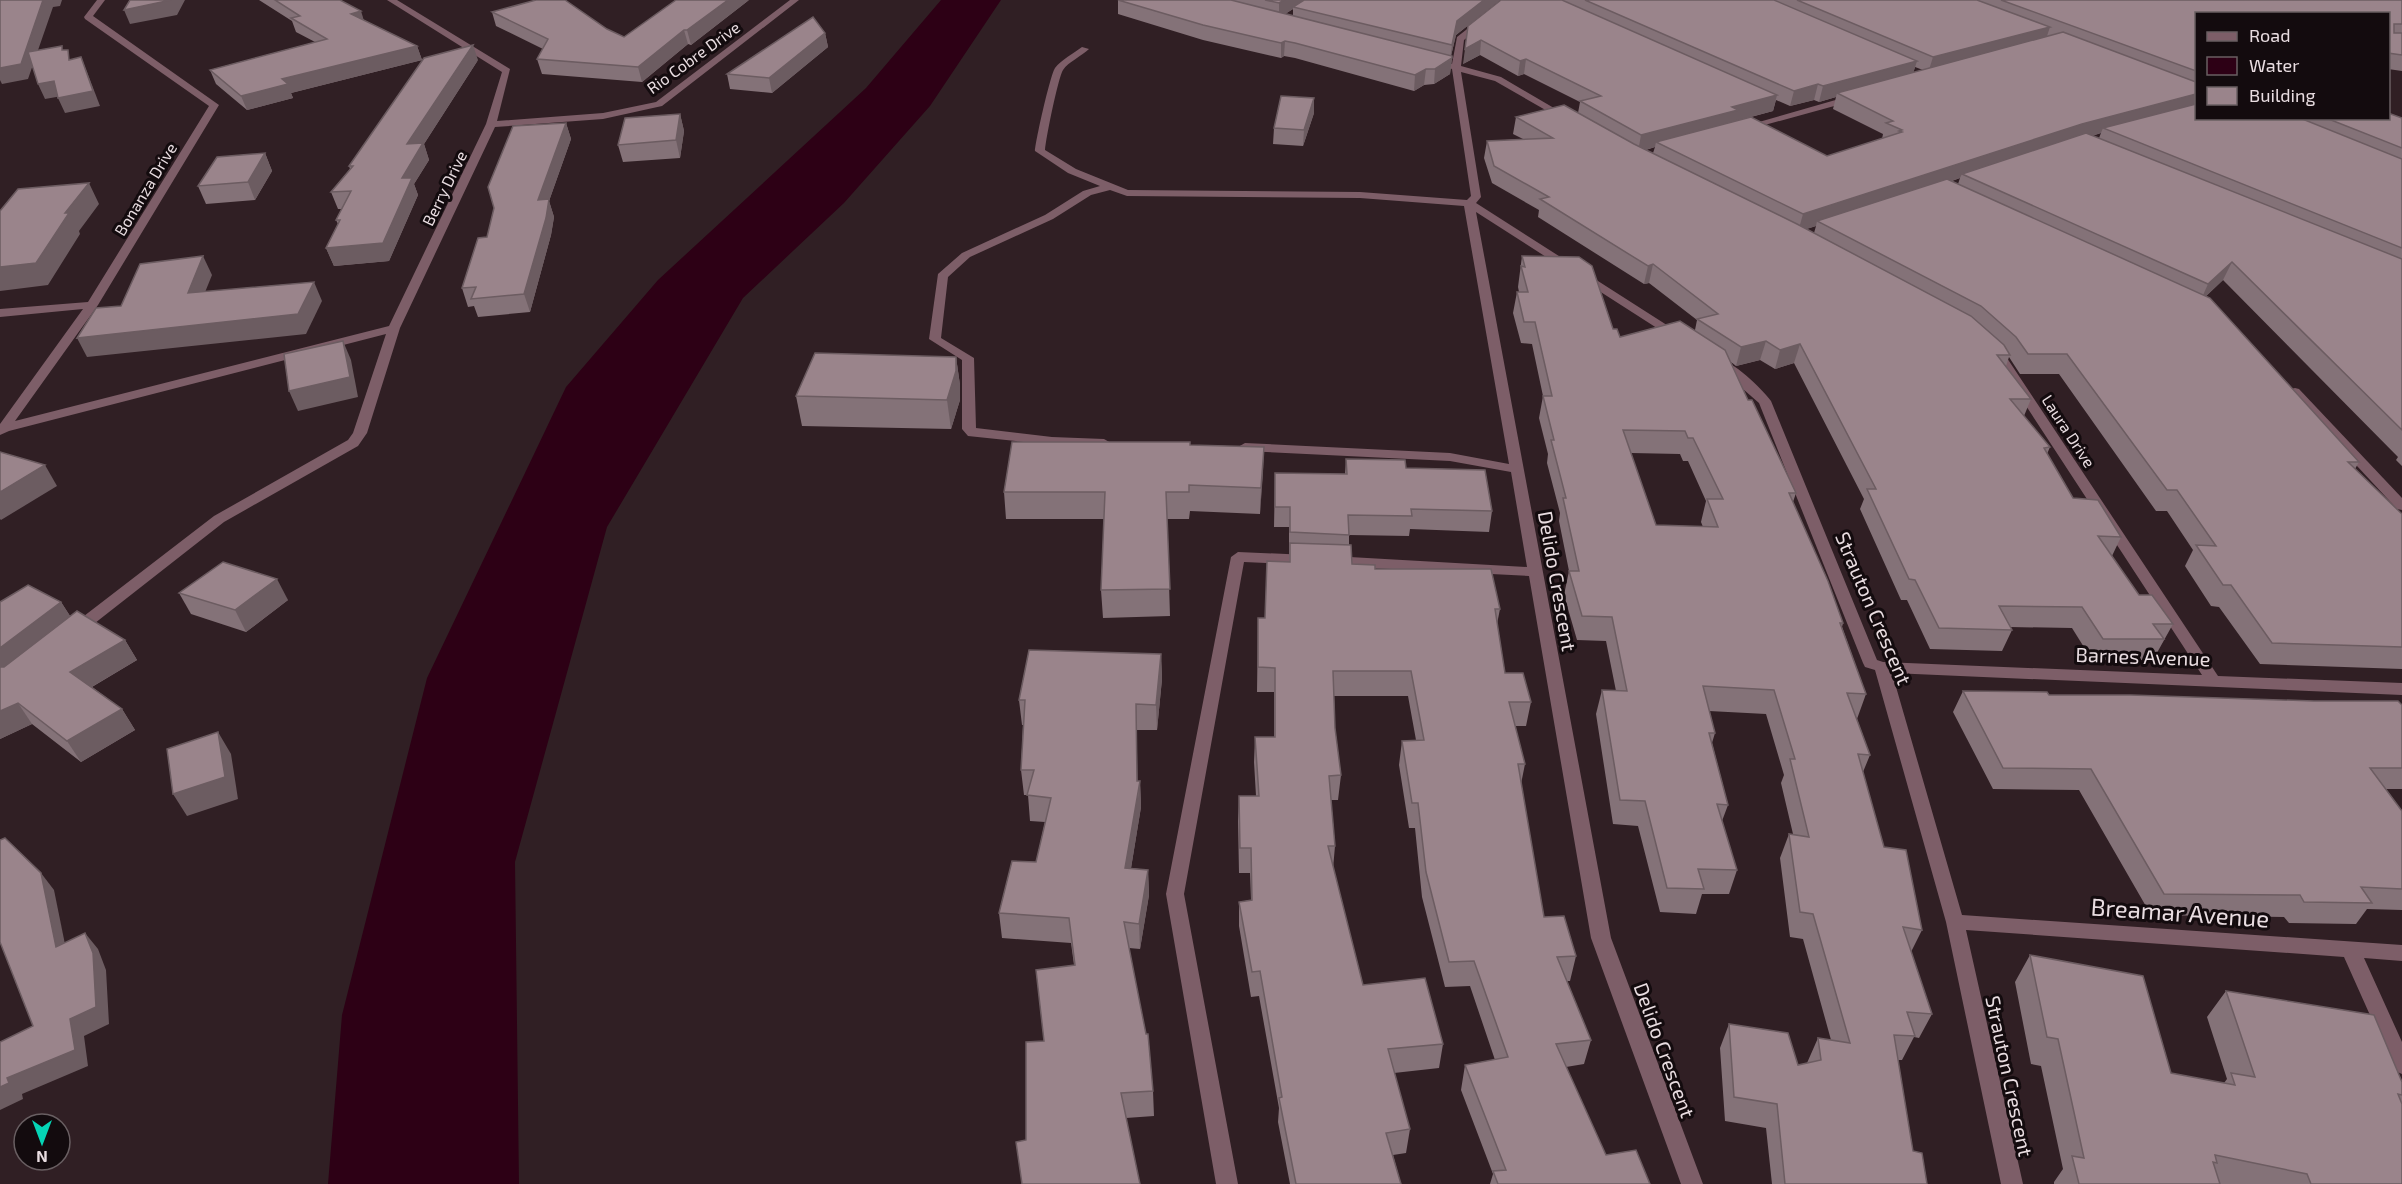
<svg xmlns="http://www.w3.org/2000/svg" width="2402" height="1184" font-family="'Exo 2',sans-serif">
  <style>
    .water { fill: #2d0015 }
    .lines { fill: none; stroke-linecap: round; stroke-linejoin: round }
    .street { fill: #7d5e68; fill-rule: evenodd }
    .wall { fill: #847278; fill-rule: evenodd }
    .shaded-wall { fill: #6c5c61 }
    .building { fill: #9a848b; stroke: #6c5c61; stroke-width: 1.5; fill-rule: evenodd }
    .labels { text-anchor: middle; dominant-baseline: central; stroke-width: 6; stroke-linejoin: round; paint-order: stroke }
    .far-street-label { font-size: 16px; fill: #e9dde1; stroke: #130b0e }
    .street-label { font-size: 20px; fill: #e9dde1; stroke: #130b0e }
    .near-street-label { font-size: 24px; fill: #e9dde1; stroke: #130b0e }
  </style>
  <rect width="100%" height="100%" fill="#301f24"/>
  <path class="water" d="M941,0H1001L930,106L844,203L743,298L607,527L515,862L519,1184H328L342,1015L427,678L566,387L658,280L866,88Z"/>
  <g class="lines">
    <g class="street">
      <path d="M97,0H105L93,16L219,105L98,305L15,421L389,326L486,124L502,72L387,0H397L510,69L497,121L603,113L656,102L790,0H799L662,106L603,119L495,127L400,328L367,433L358,446L224,522L81,634H71L68,630L71,626L214,516L348,440L353,433L386,334L9,431L0,435V424L83,309L0,317V309L88,302L209,106L85,19L84,17Z"/>
      <path d="M1504,0H1513L1464,40L1461,66L1501,77L1571,118L1563,120L1495,81L1461,72L1481,197L1476,203L1684,336L1678,340L1674,339L1476,212L1611,938L1703,1184H1681L1591,938L1529,576L1332,566L1325,561L1332,556L1527,567L1511,472L1450,461L1245,451L1238,447L1245,443L1450,453L1509,464L1464,206L1360,198L1127,196L1110,190L1091,195L1053,219L970,257L948,277L941,338L974,358L976,428L1052,437L1104,439L1111,443L1109,446L1052,445L968,436L962,429V360L929,339L938,274L962,253L1045,215L1083,191L1100,186L1068,173L1035,151C1036,139 1050,76 1055,68C1061,60 1074,53 1082,47L1089,49C1082,56 1068,62 1063,70C1058,78 1046,138 1045,150L1076,169L1128,190L1360,192L1467,200L1471,196L1452,69L1428,61L1432,58L1452,64L1457,37Z"/>
      <path d="M1853,95L1858,98L1856,100L1743,131L1738,128Z"/>
      <path d="M1991,346L2007,358L2218,676L2402,683V695L1892,673L1962,915L2402,945V961L2364,958L2402,1042V1074L2395,1071L2344,957L1966,930L2023,1184H2001L1946,922L1875,670L1865,667L1863,663L1759,403L1712,362L1714,359C1729,356 1762,389 1771,401L1877,660L1883,662L2202,675L1998,363L1985,350Z"/>
      <path d="M2295,388L2299,389L2402,498V510L2397,509L2291,395L2289,392L2291,389Z"/>
      <path d="M1238,552L1308,555L1315,560L1308,565L1244,562L1184,894L1238,1184H1216L1166,894L1231,557Z"/>
    </g>
  </g>
  <g class="wall">
    <path d="M259,0H340L364,20L417,46L422,60L291,93L293,98L247,110L216,84L210,70L315,42L296,32L292,21Z"/>
    <path d="M749,0L691,45L688,44L642,82L542,74L537,59L543,49L496,26L492,12L607,29L624,37Z"/>
    <path d="M1118,0H1500L1456,35L1451,56L1452,58L1450,74L1434,84L1424,85L1414,91L1295,58L1284,56L1281,58L1203,40L1118,14ZM1293,9V16L1285,14Z"/>
    <path d="M1501,0H2402V71L2388,69V14H2196V118H2402V466L2396,460L2398,457L2223,280L2206,296L2359,462L2355,469L2402,514V669L2260,664L2219,607L2211,606L2185,566L2193,550L2167,511H2156L2059,374H2020L2009,357L2006,366L2031,399L2024,416L2050,447L2047,454L2073,498L2121,537L2112,556L2139,595L2173,624L2153,660H2092L2072,628L2010,627L2012,630L2002,651L1930,649L1907,600H1901L1860,509L1864,499L1794,363L1775,369L1760,360L1736,366L1731,362L1748,400L1796,493L1793,502L1843,623L1842,627L1866,694L1857,719L1870,755L1863,772L1884,847L1922,930L1911,952L1932,1014L1919,1038L1914,1037L1902,1060H1898L1913,1151L1927,1184H1772L1766,1128L1725,1121L1720,1048L1729,1024L1798,1065L1807,1063L1818,1038L1831,1040L1803,939L1790,937L1780,858L1789,834H1793L1781,783L1784,775L1766,714L1709,711L1715,733L1712,743L1728,805L1722,821L1737,870L1729,894H1702L1696,914L1660,912L1638,826L1613,824L1596,714L1602,690L1616,691L1606,641L1577,640L1564,595L1569,571L1559,521L1560,513L1547,463L1548,454L1539,418L1543,396L1532,344L1521,343L1513,313L1517,292H1519L1518,287L1522,256L1613,329L1620,337L1695,330L1697,320L1649,283L1644,284L1538,217L1539,210L1492,183L1484,158L1487,141L1523,139L1513,134L1516,117L1578,113L1580,102L1524,74L1518,76L1480,55L1463,64ZM1915,67L1923,70L1913,73ZM1836,97L1833,109L1883,134L1882,139L1827,156L1751,117L1773,111L1776,100L1790,106L1814,100L1819,102ZM2101,133L2099,138L2092,136ZM1655,147L1653,153L1646,150ZM1960,178L1958,184L1952,181ZM1816,226L1814,233L1806,229ZM1631,453L1680,454L1683,461H1688L1706,501L1701,522L1703,527L1656,525Z"/>
    <path d="M825,33L828,47L772,93L730,89L727,74Z"/>
    <path d="M478,60L424,144L429,160L414,184L418,195L389,261L334,266L326,248L338,224L336,220L342,209H338L331,192L350,169L349,166Z"/>
    <path d="M1314,113L1303,146L1273,144L1274,128Z"/>
    <path d="M680,114L684,131L680,158L623,162L618,145Z"/>
    <path d="M566,123L571,139L549,201L554,217L551,235L530,312L478,317L474,306L468,307L462,288L487,237Z"/>
    <path d="M265,153L272,171L255,200L206,204L198,186Z"/>
    <path d="M956,357L960,385V400L951,429L802,426L796,396Z"/>
    <path d="M1190,445L1264,447L1260,514L1190,511L1189,519H1167L1170,616L1103,618L1101,590L1104,519H1006L1004,492Z"/>
    <path d="M1346,459L1406,468L1492,511L1489,532L1410,529L1409,536L1349,535V545L1352,564L1375,569L1500,609L1497,624L1505,673L1531,702L1526,726H1515L1525,764L1521,784L1544,917L1576,956L1570,981H1567L1591,1040L1584,1064L1566,1067L1606,1155L1650,1184H1490L1493,1174L1461,1090L1465,1065L1495,1060L1470,986L1445,987L1422,897L1415,828H1409L1399,765L1402,741L1416,740L1408,696H1334L1335,728L1341,775L1338,800H1331L1335,846L1333,869L1363,985L1443,1044L1439,1068L1394,1073L1410,1129L1406,1153L1393,1155L1401,1184H1290L1278,1122L1279,1108L1259,996L1251,997L1239,926V902L1251,900L1250,873H1239L1238,821L1239,796H1256L1254,762L1255,737H1274V692H1257L1258,618H1265L1289,562V527H1274L1275,473L1345,474Z"/>
    <path d="M179,593L288,600L246,632L191,614Z"/>
    <path d="M0,602H61L70,616L125,640L137,660L92,687L122,709L135,730L81,762L32,724L0,739Z"/>
    <path d="M1161,654L1162,679L1157,730H1137V781H1140L1141,807L1131,868L1148,870L1149,895L1140,949L1129,948L1153,1091L1154,1116L1126,1118L1026,1140L1044,1041L1074,965L1071,943L1002,938L999,913L1036,862L1045,822L1030,821L1028,795H1024L1021,770L1023,725H1022L1019,700Z"/>
    <path d="M1963,691L2049,695L2402,705V789H2386L2402,811V910L2367,909L2356,924L2289,923L2284,917L2151,915L2079,790L1993,789L1953,712Z"/>
    <path d="M2030,955L2171,1073L2224,1083L2227,1079L2207,1017L2226,991L2402,1082V1184H2054V1182L2063,1169L2041,1066L2031,1064L2015,982Z"/>
  </g>
  <g class="shaded-wall">
    <path d="M43,0H62L60,6L53,7L28,79L2,84L0,80V68Z"/>
    <path d="M171,0H185L177,15L130,24L124,10Z"/>
    <path d="M728,0H749L691,45L687,30Z"/>
    <path d="M1284,0H1307L1293,7V9L1279,18V3Z"/>
    <path d="M1484,0H1500L1456,35L1450,60L1452,58L1450,74L1434,84L1435,69L1450,60L1452,45L1457,21Z"/>
    <path d="M361,11L365,24L351,14Z"/>
    <path d="M2050,27L2045,42L1928,73L1933,57Z"/>
    <path d="M684,30L688,44L642,82L638,67Z"/>
    <path d="M825,33L828,47L772,93L769,78Z"/>
    <path d="M1481,40L1480,55L1463,64L1465,49Z"/>
    <path d="M1285,41L1284,56L1281,58V43Z"/>
    <path d="M473,45L478,60L424,144L429,160L414,184L418,195L389,261L334,266L326,248L402,178L407,144Z"/>
    <path d="M417,46L422,60L291,93L293,98L247,110L241,96L282,79Z"/>
    <path d="M81,57L87,72L100,106L65,113L58,98Z"/>
    <path d="M1526,59L1524,74L1518,76L1520,61Z"/>
    <path d="M1917,61L1912,77L1837,93L1836,97L1819,102L1823,86Z"/>
    <path d="M1426,69L1424,85L1414,91L1415,75Z"/>
    <path d="M54,81L62,96L45,99L38,84Z"/>
    <path d="M1818,84L1814,100L1790,106L1794,91Z"/>
    <path d="M2196,94V108L2103,128L2101,133L1962,174L1960,178L1822,224L1817,221L1816,226L1798,232L1803,214L2082,124Z"/>
    <path d="M1777,95L1773,111L1656,142L1655,147L1638,152L1641,135L1732,107Z"/>
    <path d="M1314,98V113L1303,146L1304,130Z"/>
    <path d="M680,114L684,131L680,158L676,140Z"/>
    <path d="M566,123L571,139L549,201L554,217L551,235L530,312L524,294L538,200Z"/>
    <path d="M265,153L272,171L255,200L248,182Z"/>
    <path d="M89,183L99,204L79,231L80,234L48,285L0,291V267L65,213Z"/>
    <path d="M203,256L212,275L197,312L188,293Z"/>
    <path d="M2232,262L2223,280L2200,302L2208,284Z"/>
    <path d="M1653,264L1649,283L1644,284L1648,266Z"/>
    <path d="M314,282L322,301L306,334L87,357L77,338Z"/>
    <path d="M343,341L351,360L358,397L298,411L289,391Z"/>
    <path d="M1766,341L1760,360L1736,366L1741,347Z"/>
    <path d="M1800,344L1794,363L1775,369L1780,350Z"/>
    <path d="M956,357L960,385V400L951,429L947,400Z"/>
    <path d="M1264,447L1263,473L1260,514L1261,488Z"/>
    <path d="M45,465L57,486L1,520L0,519V492Z"/>
    <path d="M277,579L288,600L246,632L235,610Z"/>
    <path d="M61,602L74,622L0,683V648Z"/>
    <path d="M125,640L137,660L83,692L70,672Z"/>
    <path d="M1161,654L1162,679L1157,730L1156,705Z"/>
    <path d="M18,703L32,724L0,739V711Z"/>
    <path d="M1136,704L1138,798L1140,781L1141,807L1127,893L1125,868Z"/>
    <path d="M122,709L135,730L81,762L67,741Z"/>
    <path d="M218,732L231,754L238,799L187,816L173,794Z"/>
    <path d="M1148,870L1149,895L1140,949L1139,924Z"/>
    <path d="M41,873L54,890L69,964L56,947Z"/>
    <path d="M85,933L98,949L106,970L109,1024L84,1036L88,1066L22,1094L23,1099L0,1110V1087L7,1078L70,1019Z"/>
  </g>
  <g class="building">
    <path d="M0,0H43L21,64L0,68Z"/>
    <path d="M130,0H171L124,10Z"/>
    <path d="M275,0H340L361,11L351,14L417,46L282,79L288,84L241,96L210,70L327,39L291,18L300,16Z"/>
    <path d="M536,0H565L607,29L624,37L676,0H728L687,30H684L638,67L537,59L548,39L492,12Z"/>
    <path d="M1118,0H1231L1452,56V58L1435,69H1426L1415,75L1295,43L1285,41L1281,43L1203,25Z"/>
    <path d="M1265,0H1284L1279,3Z"/>
    <path d="M1304,0H1484L1457,21L1452,45L1293,7Z"/>
    <path d="M1501,0H1562L1777,95L1732,107L1738,110L1641,135L1580,101L1601,96L1526,59L1520,61L1481,40L1465,49L1468,26Z"/>
    <path d="M1585,0H1774L1917,61L1823,86L1818,84L1794,91Z"/>
    <path d="M1797,0H1977L2050,27L1933,57Z"/>
    <path d="M2001,0H2402V24H2394V33H2402V55L2388,53V14H2196V71Z"/>
    <path d="M813,17L825,33L769,78L727,74Z"/>
    <path d="M2063,32L2196,82V94L2082,124L1803,214L1656,142L1751,117L1827,156L1902,132L1899,131L1902,130L1886,123L1893,121L1837,93Z"/>
    <path d="M473,45L407,144L423,143L402,178H412L383,243L326,248L340,220H336L351,191L331,192L353,166H349L424,58Z"/>
    <path d="M62,46V50H68L69,60L81,57L93,91L58,98L54,81L38,84L28,52Z"/>
    <path d="M1281,96L1314,98L1304,130L1274,128Z"/>
    <path d="M2196,104V118H2300L2402,159V248L2103,128Z"/>
    <path d="M1564,105L1634,144L1797,224L1971,316L2004,345L2010,355H1997L2031,399H2010L2050,447L2044,448L2073,498L2098,500L2121,537L2098,536L2139,595H2152L2173,624H2153L2164,639H2103L2082,607L1999,606L2012,630L1939,628L1915,580L1909,579L1867,489H1876L1800,344L1780,350L1766,341L1741,347L1697,319L1718,314L1653,264L1648,266L1540,199L1549,197L1494,166L1487,141L1553,138L1516,117Z"/>
    <path d="M2388,113L2402,118V148L2326,118H2388Z"/>
    <path d="M680,114L676,140L618,145L625,118Z"/>
    <path d="M566,123L538,200L549,199L546,218L524,294L471,299L476,287L462,288L478,238L487,237L494,208L488,187L513,126Z"/>
    <path d="M2086,133L2402,259V430L2232,262L2208,284L1962,174Z"/>
    <path d="M265,153L248,182L198,186L217,157Z"/>
    <path d="M1947,179L2210,298L2359,462H2348L2402,514V647L2272,643L2231,585H2223L2196,545L2216,546L2177,490H2167L2067,354H2028L2016,337L1981,306L1817,221Z"/>
    <path d="M89,183L65,213H69L36,263L0,267V211L18,189Z"/>
    <path d="M203,256L188,293L314,282L298,314L77,338L96,308L121,306L140,264Z"/>
    <path d="M1522,256L1579,257L1592,266L1613,329H1617L1620,337L1680,321L1725,350L1748,400H1752L1796,493H1789L1828,581L1843,623H1840L1866,694L1847,693L1870,755L1858,754L1884,847L1906,850L1922,930L1903,927L1932,1014L1907,1012L1915,1036L1894,1035L1913,1151L1922,1153L1927,1184H1785L1777,1104L1734,1097L1729,1024L1788,1033L1798,1065L1821,1060L1818,1038L1850,1043L1813,914L1800,912L1789,834L1809,837L1790,759H1795L1774,690L1703,686L1715,733H1709L1728,805L1717,804L1737,870L1698,869L1704,889L1667,888L1645,801L1620,800L1602,690L1627,691L1612,617L1582,616L1569,571H1579L1563,498H1566L1551,440H1554L1543,396H1552L1535,322H1524L1517,292H1528L1521,266L1525,267ZM1623,430L1685,431L1688,438H1693L1723,499H1707L1718,527L1656,525Z"/>
    <path d="M343,341L350,377L289,391L284,354Z"/>
    <path d="M815,353L956,357V371L947,400L796,396Z"/>
    <path d="M1012,442H1190V445L1264,447L1261,488L1189,485V492H1166L1170,589L1101,590L1105,492H1004Z"/>
    <path d="M0,452L45,465L0,492Z"/>
    <path d="M1346,459L1405,460L1406,468L1485,470L1492,511L1411,509L1412,516L1348,515L1349,535L1290,532V507H1275V473L1347,474Z"/>
    <path d="M1290,543L1351,545L1352,564L1375,565V569H1491L1500,609H1495L1505,673H1523L1531,702H1509L1525,764H1518L1544,917L1564,916L1576,956L1557,957L1591,1040L1556,1044L1606,1155L1636,1150L1650,1184H1498L1493,1171L1506,1170L1465,1065L1508,1057L1474,961L1449,962L1426,872L1418,803H1412L1402,741L1424,740L1411,671H1333L1335,728L1341,775L1329,776L1335,846H1328L1363,985L1425,978L1443,1044L1388,1049L1410,1129L1386,1133L1401,1184H1296L1279,1098L1282,1097L1260,971L1252,972L1239,902L1252,900L1251,848H1240L1239,796H1259L1255,737H1275V668L1258,667V618H1265L1267,561L1290,562Z"/>
    <path d="M223,562L277,579L235,610L179,593Z"/>
    <path d="M28,585L61,602L0,648V602Z"/>
    <path d="M77,611L125,640L70,672L122,709L67,741L18,703L0,711V667H4Z"/>
    <path d="M1029,650L1161,654L1156,705L1136,704L1137,781H1140L1125,868L1148,870L1139,924L1124,922L1146,1034H1148L1153,1091L1121,1093L1140,1184H1022L1016,1142L1026,1140V1042L1044,1041L1036,970L1075,965L1069,918L999,913L1012,861L1036,862L1051,798L1027,795L1034,770H1021L1025,700H1019Z"/>
    <path d="M1963,691L2047,692L2049,695H2131L2314,701H2398L2402,705V768H2370L2402,811V889L2361,887L2372,903L2304,902L2300,895L2164,894L2091,769L2003,768Z"/>
    <path d="M218,732L225,777L173,794L167,749Z"/>
    <path d="M5,838L41,873L56,947L85,933L93,953L96,1007L70,1019L75,1050L7,1078L9,1083L0,1087V1042L33,1026L0,942V840Z"/>
    <path d="M2030,955L2143,976L2171,1073L2235,1085L2231,1073L2255,1077L2226,991L2374,1015L2402,1082V1095L2398,1094L2402,1104V1184H2311L2307,1174L2215,1155L2217,1163L2213,1162L2220,1184H2079L2072,1156L2084,1158L2058,1039L2047,1037Z"/>
  </g>
  <g class="labels">
    <g class="far-street-label">
      <text transform="translate(693 57) rotate(-36)">Rio Cobre Drive</text>
      <text transform="translate(444 188) rotate(-64)">Berry Drive</text>
      <text transform="translate(145 189) rotate(-59)">Bonanza Drive</text>
      <text transform="translate(2069 431) rotate(57)">Laura Drive</text>
    </g>
    <g class="street-label">
      <text transform="translate(1558 581) rotate(80)">Delido Crescent</text>
      <text transform="translate(1874 608) rotate(67)">Strauton Crescent</text>
      <text transform="translate(2143 656) rotate(2)">Barnes Avenue</text>
      <text transform="translate(1665 1050) rotate(70)">Delido Crescent</text>
      <text transform="translate(2010 1076) rotate(78)">Strauton Crescent</text>
    </g>
    <g class="near-street-label">
      <text transform="translate(2180 912) rotate(4)">Breamar Avenue</text>
    </g>
  </g>
  <rect x="2195" y="12" width="195" height="108" fill="#130b0e" stroke="#695f62" stroke-width="1.5"/>
  <rect x="2207" y="32" width="30" height="9" fill="#7d5e68" stroke="#695f62" stroke-width="1.5"/>
  <text x="2249" y="42" font-size="18" fill="#e9dde1">Road</text>
  <rect x="2207" y="57" width="30" height="18" fill="#2d0015" stroke="#695f62" stroke-width="1.5"/>
  <text x="2249" y="72" font-size="18" fill="#e9dde1">Water</text>
  <rect x="2207" y="87" width="30" height="18" fill="#9a848b" stroke="#695f62" stroke-width="1.5"/>
  <text x="2249" y="102" font-size="18" fill="#e9dde1">Building</text>
  <g transform="translate(42 1142) rotate(180)"><circle r="28" fill="#130b0e" stroke="#695f62" stroke-width="1.5"/>
  <path d="M0-4.5L10 22L0 15L-10 22Z" fill="#05d5b6"/>
  <text y="-9" font-size="16" font-weight="bold" text-anchor="middle" fill="#e9dde1">N</text>
  </g>
</svg>
